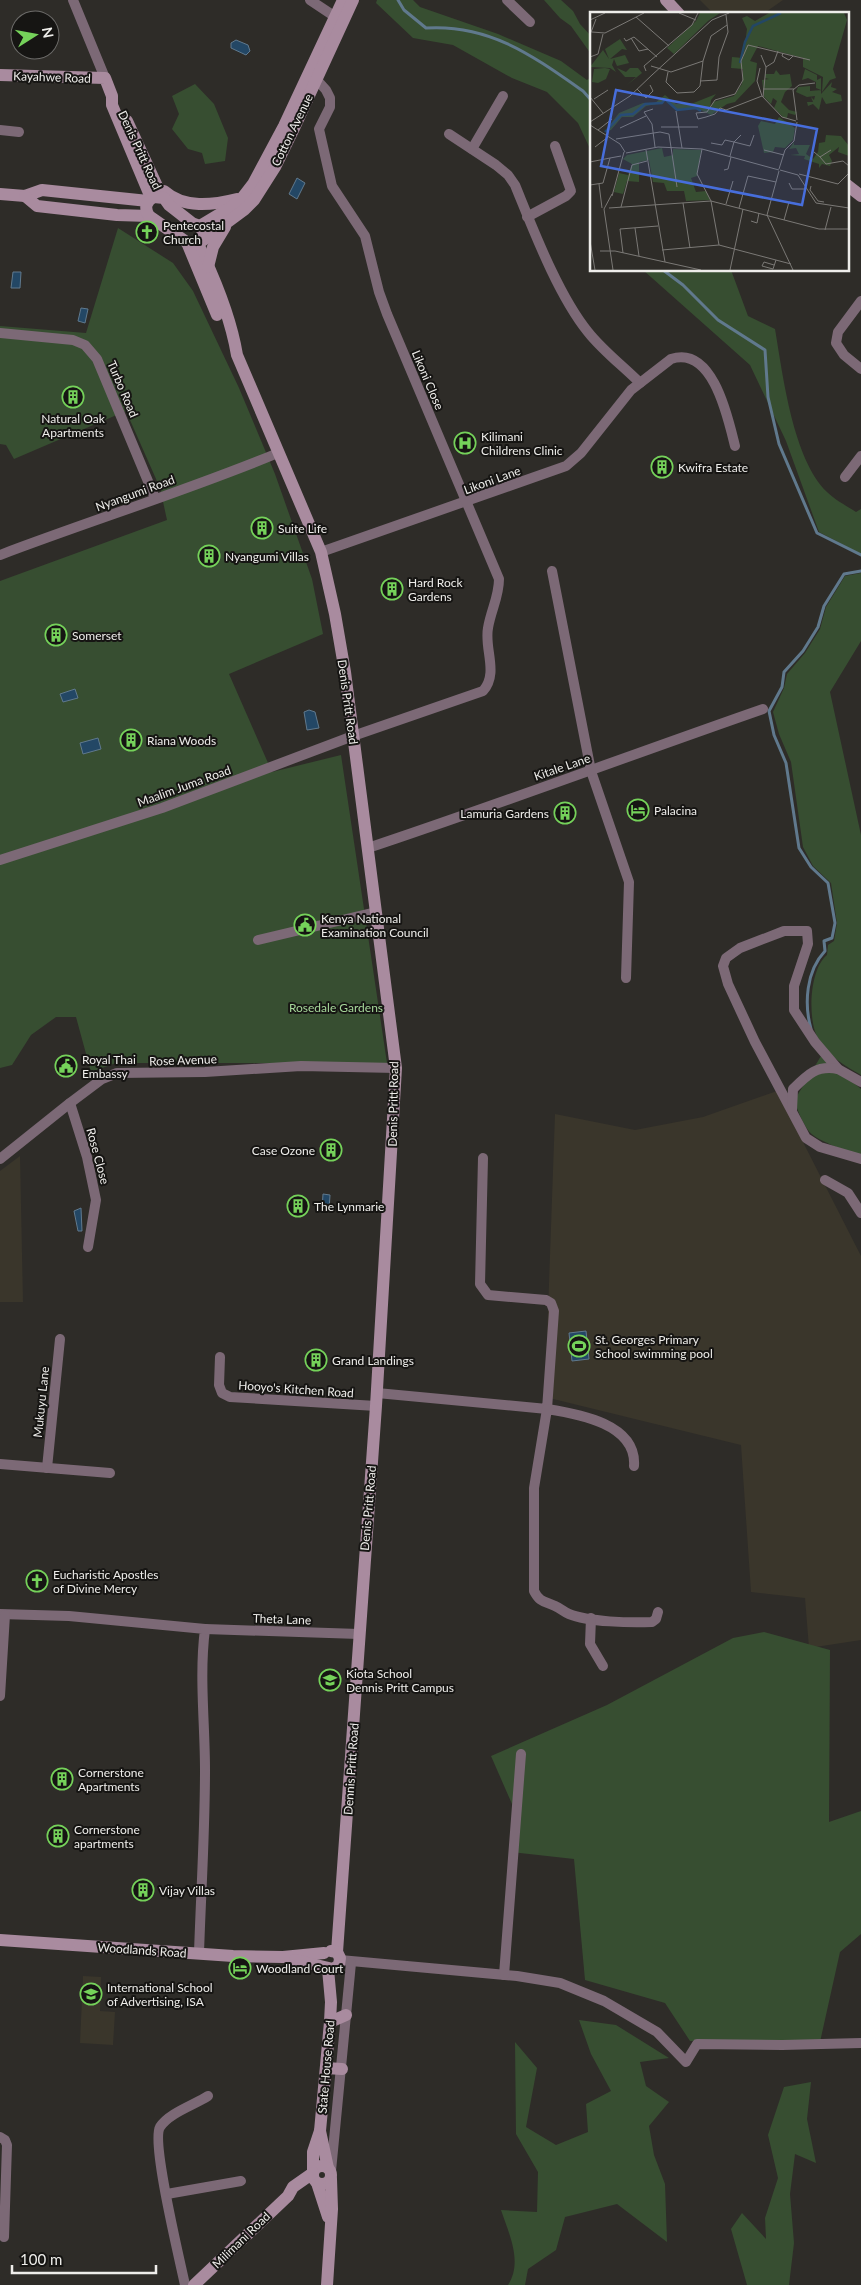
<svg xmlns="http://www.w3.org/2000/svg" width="861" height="2285" font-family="Lato,sans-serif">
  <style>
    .built { fill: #3a362b }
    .green { fill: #374e31 }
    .water { fill: #234765; stroke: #60798d }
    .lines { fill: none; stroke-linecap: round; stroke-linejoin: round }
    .stream { stroke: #60798d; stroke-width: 3 }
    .street { stroke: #7c6976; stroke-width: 10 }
    .secondary { stroke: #a98b9f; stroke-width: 12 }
    .labels { text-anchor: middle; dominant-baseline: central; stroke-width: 4; stroke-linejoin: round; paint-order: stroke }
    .street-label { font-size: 12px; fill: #eeedea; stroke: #161513 }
    .poi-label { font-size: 12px; fill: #eeedea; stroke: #161513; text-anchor: start }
    .park-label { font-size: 12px; fill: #a6d79a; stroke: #161513 }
    .inset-river { fill: none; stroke: #234765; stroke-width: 2.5 }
    .inset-road { fill: none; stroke: #7b7976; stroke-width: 1 }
    .view { fill: #476edc; fill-opacity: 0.15; stroke: #476edc; stroke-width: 2.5 }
    .inset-edge { fill: none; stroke: #eeedea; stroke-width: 2.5 }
  </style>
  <rect width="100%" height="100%" fill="#2e2c28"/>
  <g class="built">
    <path d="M700,0H783L763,14H714Z"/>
    <path d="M777,1091L861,1256V1640L809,1648L805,1598L751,1592L741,1445L545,1397L555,1114L635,1130L703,1117Z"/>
    <path d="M20,1156L23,1302H0V1171Z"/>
    <path d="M83,1976L101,1977L100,2011L115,2012L113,2045L80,2043Z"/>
  </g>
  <g class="green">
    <path d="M377,0H413L420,7L498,34L561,61L587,80L591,77V151L578,123L547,92L512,78L453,45L413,38L376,3Z"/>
    <path d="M544,0H561L573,11L580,24L591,36V54L571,26L560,18Z"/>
    <path d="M195,84L214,104L228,138L225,161L205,164L202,153L188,149L172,129L179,114L172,96Z"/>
    <path d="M118,228L173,263L193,291L239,388L275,474L312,579L323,634L229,674L272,772L341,755L387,1063H116L91,1072L76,1017H56L31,1035L12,1065L0,1068V581L167,520L160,488L126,411L14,459L6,445L0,444V326L86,333Z"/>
    <path d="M643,270H731L748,316L775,329C783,376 793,459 827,492C835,500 847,506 856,512L861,509V554L819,532L786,441L750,365Z"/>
    <path d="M861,573V641L830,692L861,835V1075C845,1066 829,1056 819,1040C807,1022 809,969 827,955L828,945L834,941L837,923L831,883L813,866L803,847L791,762L779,734L773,712L784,688L787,674L805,653L820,629L826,607L845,576Z"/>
    <path d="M821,1056L861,1089V1158C847,1150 815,1141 808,1130C802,1122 798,1110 794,1101Z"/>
    <path d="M764,1632L830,1650L829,1822L861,1811V1934L840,1952L820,2042L690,2041L665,2003L585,1980L574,1859L511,1852L512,1804L491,1756L607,1705L733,1638Z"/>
    <path d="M579,2020L616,2025L669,2058L640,2062L646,2086L669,2102L649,2126L654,2155L665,2184L667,2242L617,2204L565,2217L556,2250L528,2269L525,2285H508C523,2262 509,2234 501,2210L537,2212L538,2172L516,2134L515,2042L537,2068L526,2127L556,2145L588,2132L586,2104L611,2091L591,2054Z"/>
    <path d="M811,2082L807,2119L816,2163L795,2154L790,2194L794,2243L789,2285H747L731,2229L742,2213L766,2239L765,2218L778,2178L768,2135L784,2087Z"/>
  </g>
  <g class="water">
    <path d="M236,40L248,45L250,51L246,55L231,48V43Z"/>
    <path d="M297,178L305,183L297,199L289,194Z"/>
    <path d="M13,272H21L20,288H11Z"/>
    <path d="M81,308L88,309L85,323L78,321Z"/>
    <path d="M75,689L78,698L63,702L60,694Z"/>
    <path d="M309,710L315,712L319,728L307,730L304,712Z"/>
    <path d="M98,738L101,749L83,754L80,743Z"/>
    <path d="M323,1194L330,1195L329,1210L322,1209Z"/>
    <path d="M81,1208L82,1231H78L74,1211Z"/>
    <path d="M586,1331L589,1359L572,1361L569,1333Z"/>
  </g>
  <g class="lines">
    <g class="stream">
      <path d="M398,0L404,10L426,28C490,24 533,56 583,91L591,100"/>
      <path d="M663,270L683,285L718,320L765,350L768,397L779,444L817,533L861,555"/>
      <path d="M811,1029C804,1004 806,971 825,951L824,941L832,938L835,923L828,883L811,867L799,848L786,763L774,735L769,711L782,687L784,672L803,651L818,627L824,606L844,574L861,571"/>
    </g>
    <g class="street">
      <path d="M73,0L105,78"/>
      <path d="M310,0L340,20"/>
      <path d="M507,0L530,22"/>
      <path d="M0,130L19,132"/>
      <path d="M449,134L496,165L508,175L515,185C533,229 558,295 588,332C603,351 623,366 640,383"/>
      <path d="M472,149L503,96"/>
      <path d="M527,217L566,196L571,191L555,146"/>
      <path d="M861,301L838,332L836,343L844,355L861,369"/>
      <path d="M0,333L73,340L85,345L97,359L155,498"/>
      <path d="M845,477L861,456"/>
      <path d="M321,552L566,466L581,453L631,390L671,359C713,345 728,418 735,446"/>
      <path d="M0,555C92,520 186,491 278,453"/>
      <path d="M552,571L591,771L629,882L626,978"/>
      <path d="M368,848C500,804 631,755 763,709"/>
      <path d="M0,860L162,808L353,736L483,691C499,673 484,649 488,628C491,610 499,597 499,579L387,314L379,292L365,236L332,186L319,129L330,107V98L326,90L317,80"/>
      <path d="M258,940L376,912"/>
      <path d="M861,1082L838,1069L815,1042L794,1010V986L808,944L807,931H784L740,948L726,958L723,966L728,984L755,1042L806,1138L820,1147L861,1159"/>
      <path d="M70,1103L87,1157L96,1200L88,1247"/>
      <path d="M792,1110L793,1089C808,1074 817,1065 838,1069"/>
      <path d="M0,1159L70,1103L102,1079L117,1073L205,1072L301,1066L396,1068"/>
      <path d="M825,1180L848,1193L861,1213"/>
      <path d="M220,1357L219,1385L222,1393L230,1397L376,1406"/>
      <path d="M377,1393L547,1409L554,1311L551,1303L546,1300L488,1295L480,1284L483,1158"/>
      <path d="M0,1464L110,1473"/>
      <path d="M634,1466C637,1424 579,1414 547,1409L534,1488V1591C540,1603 545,1601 555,1606C560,1608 564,1612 569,1614C588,1622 631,1623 652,1622L656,1619L658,1612"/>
      <path d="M47,1468L60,1339"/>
      <path d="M0,1614L69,1616L205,1629C199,1676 205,1723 205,1770C205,1831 201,1892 199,1953"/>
      <path d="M591,1618L590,1644L603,1666"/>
      <path d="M205,1629L359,1634"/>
      <path d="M0,1696L5,1615"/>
      <path d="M340,1960L517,1976L560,1983L604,2001L657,2032L686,2062L697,2044L782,2045L861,2043"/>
      <path d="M504,1975L521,1754"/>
      <path d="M0,2137L5,2140L7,2145L4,2237"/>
      <path d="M331,2171L351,1963"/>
      <path d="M167,2194L241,2181"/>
      <path d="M185,2285C180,2261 151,2142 160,2127C169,2113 194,2105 208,2096"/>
    </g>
    <g class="secondary">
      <path d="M666,0L679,14"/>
      <path d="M0,75L105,78L112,96V105L151,198"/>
      <path d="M127,121L162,197"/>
      <path d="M847,185L861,196"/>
      <path d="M164,191C184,209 213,205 237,199"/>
      <path d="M0,194L25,196L42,190L148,201"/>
      <path d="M25,196L37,206L117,215L149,216"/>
      <path d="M200,226L230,208L243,197L253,184L284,126L343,0"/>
      <path d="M203,239V232L200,226L192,223L169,205L164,198L154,197C146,201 144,208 149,216L192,246L198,244L244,210L254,200L275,167L294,128L353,0"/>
      <path d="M198,244C214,277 231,319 237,355L321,552L335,614L345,672L396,1068L376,1406L337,1952"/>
      <path d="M188,245L217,315"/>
      <path d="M208,267L213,247L225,227"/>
      <path d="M0,1940L233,1956L283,1957L324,1953"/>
      <path d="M295,1960L333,1969L339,1965L340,1958L337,1952L331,1951"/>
      <path d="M330,2022L346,2015"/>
      <path d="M326,2068L342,2069"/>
      <path d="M320,2131L328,2168"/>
      <circle cx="322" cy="2175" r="9"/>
      <path d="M313,2172V2152L320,2131L330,2022L331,2002L328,1969"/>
      <path d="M317,2183L328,2217"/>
      <path d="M194,2285L288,2196L293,2187L313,2173"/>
      <path d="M327,2285L332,2209L331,2179"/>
    </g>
  </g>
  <defs>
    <g id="church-ring" transform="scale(1.125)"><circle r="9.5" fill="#161513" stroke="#75d25a" stroke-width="1.5"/><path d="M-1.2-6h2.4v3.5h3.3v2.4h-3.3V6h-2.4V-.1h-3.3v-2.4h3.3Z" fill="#75d25a"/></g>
    <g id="building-ring" transform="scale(1.125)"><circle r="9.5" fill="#161513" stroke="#75d25a" stroke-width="1.5"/><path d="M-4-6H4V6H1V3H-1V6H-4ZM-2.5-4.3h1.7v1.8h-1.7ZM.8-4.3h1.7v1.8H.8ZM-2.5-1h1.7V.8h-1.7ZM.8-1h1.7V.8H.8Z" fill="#75d25a"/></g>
    <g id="hospital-ring" transform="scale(1.125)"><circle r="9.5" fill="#161513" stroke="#75d25a" stroke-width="1.5"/><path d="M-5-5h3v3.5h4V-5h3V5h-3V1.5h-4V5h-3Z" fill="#75d25a"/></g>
    <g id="hotel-ring" transform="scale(1.125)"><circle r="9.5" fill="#161513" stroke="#75d25a" stroke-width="1.5"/><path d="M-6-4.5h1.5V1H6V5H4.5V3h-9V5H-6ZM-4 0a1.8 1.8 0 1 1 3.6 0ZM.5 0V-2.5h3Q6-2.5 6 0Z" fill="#75d25a"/></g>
    <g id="civic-ring" transform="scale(1.125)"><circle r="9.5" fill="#161513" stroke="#75d25a" stroke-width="1.5"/><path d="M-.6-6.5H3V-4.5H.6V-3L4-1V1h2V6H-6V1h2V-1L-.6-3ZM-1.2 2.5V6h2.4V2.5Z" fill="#75d25a"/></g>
    <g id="stadium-ring" transform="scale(1.125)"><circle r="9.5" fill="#161513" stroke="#75d25a" stroke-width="1.5"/><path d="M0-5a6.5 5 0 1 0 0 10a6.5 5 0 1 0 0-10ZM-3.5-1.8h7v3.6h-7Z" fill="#75d25a"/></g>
    <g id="school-ring" transform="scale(1.125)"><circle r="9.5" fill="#161513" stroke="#75d25a" stroke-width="1.5"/><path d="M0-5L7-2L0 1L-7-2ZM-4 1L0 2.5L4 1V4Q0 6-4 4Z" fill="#75d25a"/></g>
  </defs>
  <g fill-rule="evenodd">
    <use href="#church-ring" x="147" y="232"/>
    <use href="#building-ring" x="73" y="397"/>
    <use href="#hospital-ring" x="465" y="443"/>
    <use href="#building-ring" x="662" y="467"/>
    <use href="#building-ring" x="262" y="528"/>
    <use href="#building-ring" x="209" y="556"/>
    <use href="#building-ring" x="392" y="589"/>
    <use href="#building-ring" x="56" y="635"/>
    <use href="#building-ring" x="131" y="740"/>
    <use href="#hotel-ring" x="638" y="810"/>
    <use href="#building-ring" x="565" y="813"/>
    <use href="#civic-ring" x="305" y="925"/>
    <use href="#civic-ring" x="66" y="1066"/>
    <use href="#building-ring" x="331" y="1150"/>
    <use href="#building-ring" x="298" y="1206"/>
    <use href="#stadium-ring" x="579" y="1346"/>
    <use href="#building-ring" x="316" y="1360"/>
    <use href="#church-ring" x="37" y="1581"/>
    <use href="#school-ring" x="330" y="1680"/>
    <use href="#building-ring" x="62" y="1779"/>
    <use href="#building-ring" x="58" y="1836"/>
    <use href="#building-ring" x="143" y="1890"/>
    <use href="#hotel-ring" x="240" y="1968"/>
    <use href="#school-ring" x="91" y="1994"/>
  </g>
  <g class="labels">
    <g class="street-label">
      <text transform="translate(52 77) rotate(2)">Kayahwe Road</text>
      <text transform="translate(292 130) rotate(-64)">Cotton Avenue</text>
      <text transform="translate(140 150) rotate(65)">Denis Pritt Road</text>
      <text transform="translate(428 380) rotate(67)">Likoni Close</text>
      <text transform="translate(123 389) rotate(67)">Turbo Road</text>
      <text transform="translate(492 480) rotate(-20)">Likoni Lane</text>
      <text transform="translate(135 493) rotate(-20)">Nyangumi Road</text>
      <text transform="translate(348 702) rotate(82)">Denis Pritt Road</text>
      <text transform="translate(562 767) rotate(-19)">Kitale Lane</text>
      <text transform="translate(184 786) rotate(-20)">Maalim Juma Road</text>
      <text transform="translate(183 1060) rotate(-2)">Rose Avenue</text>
      <text transform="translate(393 1104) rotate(-89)">Denis Pritt Road</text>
      <text transform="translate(98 1156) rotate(75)">Rose Close</text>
      <text transform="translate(296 1389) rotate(4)">Hooyo's Kitchen Road</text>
      <text transform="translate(41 1402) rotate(-84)">Mukuyu Lane</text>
      <text transform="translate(368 1508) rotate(-85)">Denis Pritt Road</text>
      <text transform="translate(282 1619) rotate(2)">Theta Lane</text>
      <text transform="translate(351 1769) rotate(-86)">Dennis Pritt Road</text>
      <text transform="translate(142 1950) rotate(4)">Woodlands Road</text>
      <text transform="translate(326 2067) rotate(-85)">State House Road</text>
      <text transform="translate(241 2240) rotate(-44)">Milimani Road</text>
    </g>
    <g class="poi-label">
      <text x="163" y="225">Pentecostal<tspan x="163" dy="14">Church</tspan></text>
      <text x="73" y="418" text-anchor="middle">Natural Oak<tspan x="73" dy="14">Apartments</tspan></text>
      <text x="481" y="436">Kilimani<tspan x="481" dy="14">Childrens Clinic</tspan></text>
      <text x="678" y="467">Kwifra Estate</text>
      <text x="278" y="528">Suite Life</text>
      <text x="225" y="556">Nyangumi Villas</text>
      <text x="408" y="582">Hard Rock<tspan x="408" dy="14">Gardens</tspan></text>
      <text x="72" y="635">Somerset</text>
      <text x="147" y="740">Riana Woods</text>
      <text x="654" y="810">Palacina</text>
      <text x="549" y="813" text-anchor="end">Lamuria Gardens</text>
      <text x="321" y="918">Kenya National<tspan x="321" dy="14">Examination Council</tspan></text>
      <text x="82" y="1059">Royal Thai<tspan x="82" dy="14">Embassy</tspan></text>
      <text x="315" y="1150" text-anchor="end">Case Ozone</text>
      <text x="314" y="1206">The Lynmarie</text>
      <text x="595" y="1339">St. Georges Primary<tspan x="595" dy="14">School swimming pool</tspan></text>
      <text x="332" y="1360">Grand Landings</text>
      <text x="53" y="1574">Eucharistic Apostles<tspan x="53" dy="14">of Divine Mercy</tspan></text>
      <text x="346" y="1673">Kiota School<tspan x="346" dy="14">Dennis Pritt Campus</tspan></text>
      <text x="78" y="1772">Cornerstone<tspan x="78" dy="14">Apartments</tspan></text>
      <text x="74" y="1829">Cornerstone<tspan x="74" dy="14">apartments</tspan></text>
      <text x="159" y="1890">Vijay Villas</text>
      <text x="256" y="1968">Woodland Court</text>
      <text x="107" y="1987">International School<tspan x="107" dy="14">of Advertising, ISA</tspan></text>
    </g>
    <g class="park-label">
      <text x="336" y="1007">Rosedale Gardens</text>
    </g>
  </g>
  <g transform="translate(590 12)">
    <rect width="259" height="259" fill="#2e2c28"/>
    <path d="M110,1H130L118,9L84,42L77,36L106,9ZM179,1H254L257,8L243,57L246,66L240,68L232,80L233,65L213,55V46L168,34L160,49L167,51L165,69L145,90L137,92L121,103L107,96L87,98L75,87L72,91L56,94L43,105H32L21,118L15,119L29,101L53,91H65L75,83L86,92H101L126,82L121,88L120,98L123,90L144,84L152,72L153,57L141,56L142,45L153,46L157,17L152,6L157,4L165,9ZM30,27L37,38L32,37L20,47L35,43L39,51L27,54L24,47L22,53L26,60L20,56L0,55L13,38L19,47L15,37ZM27,56L36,60L40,56H48L52,61L37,73L46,65H35ZM4,57L15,56L20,57L16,67L8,71L2,70ZM215,57L227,63V68L231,66V82L242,70L241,75L247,77L242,80L251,83L252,89L236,92L232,85L229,98L223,92L218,94L217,90H223L221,85L224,88L225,84L217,85L206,80L208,75L220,74V79L231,78L226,76V70L218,66L212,68ZM186,58L190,63L200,62L202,74L195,80L191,90L199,98L207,100L205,103L198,101L197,106H194L184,96L187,89L183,86L181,92L174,85L172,68L179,67L175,66V62H184ZM189,105L205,116L203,128L195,136L185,135L183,140L174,141L168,114L171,109L185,112ZM236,123L251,124L259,134V144L248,140L249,135L239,143L242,149L240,154L232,152L229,156V152L214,147L215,144L200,143L209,142L206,136L199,137L204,130V133H220L216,142L223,147L228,140L229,131L235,130ZM72,136L74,145L83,143V137L111,138L107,164L101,166L106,180L116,179L120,188L96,189L94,179H77L74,171L63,170L59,148L49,150V170L37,169L33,182L24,180L29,161L38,163L42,152L33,147L37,143Z" fill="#374e31"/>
    <path class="inset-river" d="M150,51L155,30L163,14L191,1M15,120L31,103L43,102L55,92L72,91L75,87L87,98L106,96L111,99"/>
    <path class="inset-road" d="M89,1L106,8M46,5L79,34M0,8L15,1M2,20L15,21L54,1M0,23L6,7M34,26L36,29L44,25L67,45M41,26L49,39L58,37M193,41L192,44L199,48L203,44M171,43L176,55L173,85M0,45L8,42L13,22M61,54L81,60L113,49M176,55L184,50L188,39M170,56L167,69L172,84M56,59L54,54L102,13L108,1M78,60L76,70L87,81L104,80L110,74L113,49L121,24L137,13M62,63L122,8L139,1M110,69L127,68L129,45L138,20L136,3M47,77L56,86L63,79L60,73M173,77H204M0,85L13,101M4,87L18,78M63,97L54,100L62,112L65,135M86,99L92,136M207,108L203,78L209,73L225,71M206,109L192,105L172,84L136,98L130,96L125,102L116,105L108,107L106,101L117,100L125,88L145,82L153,68L151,49L158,33L220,48M0,110L40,84L63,62M0,113L30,132L35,140M71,115H108M30,116L56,104M8,118L22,107M151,123L144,130L160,134L164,123M26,127L70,120L79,122L87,175M121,131L132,133L135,128L144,130L140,144M5,135L18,125M112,137L107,162L121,189L129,233M56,138L75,250M174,138L194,143M224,140L230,145L241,138M36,141L68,135L112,137L189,158M230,145L236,152L253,149L259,154M0,150L20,146M189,157L195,138L204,129L207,110M134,158L138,157L141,145M190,158L208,163M189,159L177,203L203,258M209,162L248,172L259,161M208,163L226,191L259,196M199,171L202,177H215M9,172L12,196M0,173L13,171L20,146L31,144M221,174L220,178L228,189L234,190M22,182L14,197L23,258M22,184L34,140M93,191L100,236M136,192L143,169M31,195L42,153L57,149M19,196L121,189L229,217H259M149,196L158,164L186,170M194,208L199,190L208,192M161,209L167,211L169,201M45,216L49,244M235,218L241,195M0,229L5,258M72,238L129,233L201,252M10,239H25L111,258M33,241L30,217L68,214M184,253L174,250L172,254L183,257L186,248M140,258L153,197"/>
    <path class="view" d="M26,78L227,117L212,193L11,154Z"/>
    <rect width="259" height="259" class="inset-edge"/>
  </g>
  <g transform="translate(35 35) rotate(79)"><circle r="24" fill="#161513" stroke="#6c6b69"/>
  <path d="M0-4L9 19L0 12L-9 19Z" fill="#75d25a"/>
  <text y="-8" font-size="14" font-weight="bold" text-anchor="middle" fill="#eeedea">N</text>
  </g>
  <path d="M12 2265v8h144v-8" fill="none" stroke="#eeedea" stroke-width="2.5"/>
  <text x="20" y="2265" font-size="15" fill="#eeedea" stroke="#161513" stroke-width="4" paint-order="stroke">100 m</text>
</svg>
